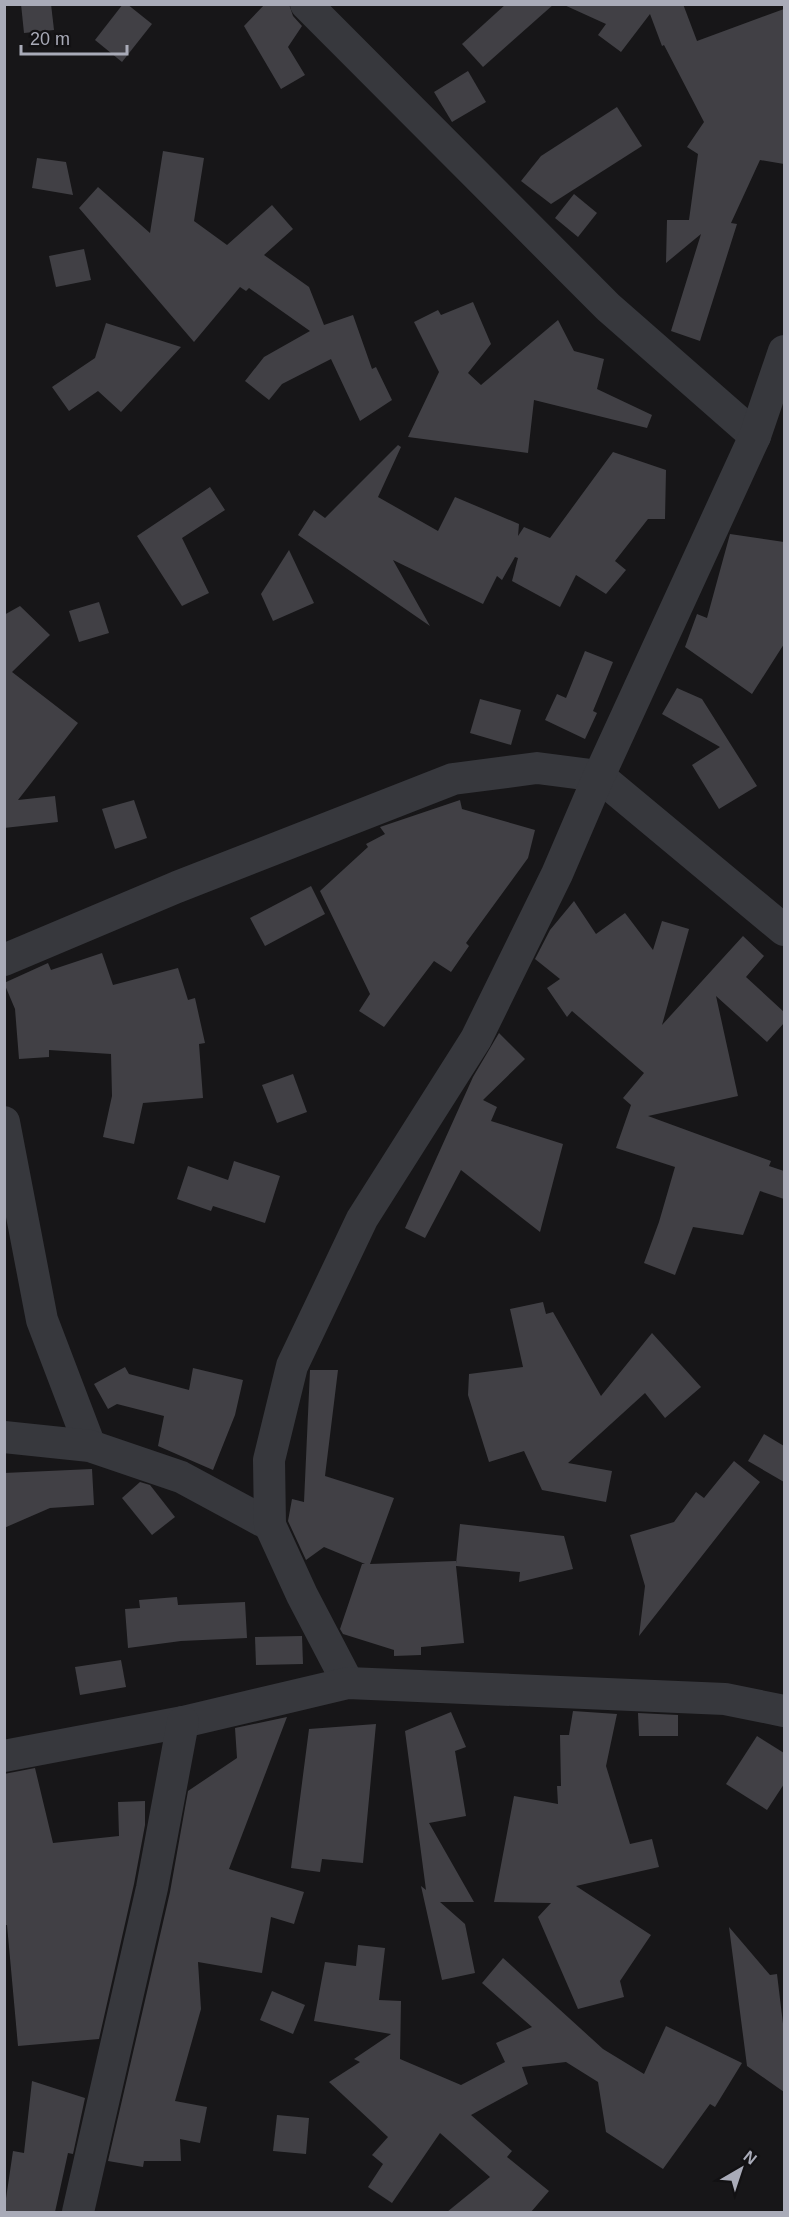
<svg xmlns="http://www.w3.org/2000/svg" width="789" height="2217" font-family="Arial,sans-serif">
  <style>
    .building { fill: #414045 }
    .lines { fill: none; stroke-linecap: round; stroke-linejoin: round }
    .street { stroke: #37383d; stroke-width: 32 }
  </style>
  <rect width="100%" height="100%" fill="#171618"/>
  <g class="building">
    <path d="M21,4H51L54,30L24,33Z"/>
    <path d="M123,4H127L152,24L122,62L95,40Z"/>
    <path d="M265,4H289L293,16L302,26L288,47L305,75L281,89L244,26Z"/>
    <path d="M506,4H554L483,67L462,44Z"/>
    <path d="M562,4H683L697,41L784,9V164L760,160L731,223L737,224L700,341L671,331L701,234L666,263L667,220H689L698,154L687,147L704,122L664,45L662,46L650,14L621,52L598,35L606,24Z"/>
    <path d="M468,71L486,102L452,122L434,92Z"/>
    <path d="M617,107L642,146L551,204L521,181L541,156Z"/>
    <path d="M163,151L204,158L194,221L227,245L272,205L293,229L264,255L309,287L324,325L353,315L372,369L376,367L392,400L360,421L331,359L282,384L269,400L245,381L264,357L310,331L249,288L246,291L240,287L194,342L79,208L98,187L150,233Z"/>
    <path d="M37,158L66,162L73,195L32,188Z"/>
    <path d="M574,194L597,213L578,237L555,218Z"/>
    <path d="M84,249L91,280L56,287L49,256Z"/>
    <path d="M473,302L491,344L468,373L481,385L558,320L574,351L604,359L597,389L652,415L647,428L534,400L528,453L408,437L439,372L414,322L438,310L441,315Z"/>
    <path d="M106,323L181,347L121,412L98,391L69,411L52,387L95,358Z"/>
    <path d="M398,445L401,447L378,497L438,531L455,497L519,524L518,536L524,527L550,538L613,452L666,470L665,519H648L615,561L626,570L606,594L576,575L560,607L512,581L518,558L515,557L502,580L497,576L483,604L393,560L430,626L298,535L314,510L325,518Z"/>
    <path d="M210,487L225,510L182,538L209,593L182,606L137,536Z"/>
    <path d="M730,534L784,542V644L752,694L685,647L697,614L707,618Z"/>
    <path d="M289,550L314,603L273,621L261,594Z"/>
    <path d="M99,602L109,633L79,642L69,611Z"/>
    <path d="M20,606L50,635L12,672L78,723L18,800L55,796L58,822L4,828V615Z"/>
    <path d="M585,651L613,662L593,711L597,713L585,739L545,720L557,694L566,698Z"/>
    <path d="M677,688L702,699L757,786L719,809L692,765L720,747L662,714Z"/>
    <path d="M480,699L521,710L511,745L470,733Z"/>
    <path d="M134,800L147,838L115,849L102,809Z"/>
    <path d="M460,800L462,809L535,830L528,858L466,943L469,946L451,972L434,961L384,1027L359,1011L370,994L320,891L368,847L366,844L385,834L380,827Z"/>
    <path d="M311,886L325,914L265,946L250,918Z"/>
    <path d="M574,901L596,934L625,913L653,950L662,921L689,929L662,1025L743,936L764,956L746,977L784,1012V1023L767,1042L716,996L738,1096L648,1116L771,1161L769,1166L784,1171V1199L760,1191L743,1235L693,1227L675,1275L644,1263L659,1222L675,1167L616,1148L631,1105L623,1098L644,1073L572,1011L567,1017L547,988L560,979L535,959L550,930Z"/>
    <path d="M102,953L113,985L178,968L188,1000L195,998L205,1043L199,1044L203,1098L143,1103L134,1144L103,1137L112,1096L111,1054L49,1050V1057L19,1059L15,1009L4,983L48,963L51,970Z"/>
    <path d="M499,1033L525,1059L483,1100L497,1107L491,1121L563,1144L540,1232L461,1170L425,1238L405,1228L473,1077Z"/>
    <path d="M293,1074L307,1112L277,1123L262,1085Z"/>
    <path d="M234,1161L280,1176L265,1223L213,1206L211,1211L177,1199L188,1166L228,1180Z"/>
    <path d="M543,1302L546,1314L553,1312L601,1396L652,1333L701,1387L665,1418L645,1393L568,1463L612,1471L606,1502L542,1490L524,1451L489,1462L468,1395L469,1374L523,1367L510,1309Z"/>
    <path d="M125,1367L129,1374L189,1390L193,1368L243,1380L235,1415L213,1470L158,1446L164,1416L117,1404L108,1409L94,1384Z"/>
    <path d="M310,1370H338L325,1476L394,1498L370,1564L456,1561V1564L460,1524L564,1536L573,1569L519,1582L520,1572L456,1566L464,1643L421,1647V1655L394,1656V1650L343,1634L340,1629L362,1564H365L324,1547L306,1560L288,1521L292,1499L304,1502Z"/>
    <path d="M764,1434L784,1446V1482L748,1461Z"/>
    <path d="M734,1461L760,1482L639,1636L645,1586L630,1535L674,1522L696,1492L704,1498Z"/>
    <path d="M92,1469L94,1505L50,1508L4,1528V1473Z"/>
    <path d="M140,1482L150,1485L175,1517L152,1535L122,1498Z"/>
    <path d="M177,1597L178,1605L245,1602L247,1638L181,1641L128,1648L125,1609L140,1608L139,1600Z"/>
    <path d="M302,1636L303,1664L256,1665L255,1637Z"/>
    <path d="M121,1660L126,1687L80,1695L75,1667Z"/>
    <path d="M573,1711L617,1714L606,1766L630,1844L652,1839L659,1867L576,1886L651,1935L620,1981L624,1997L578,2009L538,1917L551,1903L494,1902L514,1796L558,1804L557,1786H561L560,1735H569Z"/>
    <path d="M451,1712L466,1747L455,1751L466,1816L429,1823L474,1902H440L465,1924L475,1973L442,1980L421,1886L426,1890L405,1731Z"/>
    <path d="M638,1713L678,1715V1736H639Z"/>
    <path d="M287,1717L229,1869L304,1892L294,1924L271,1917L262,1973L198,1962L201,2009L175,2101L207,2107L200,2143L180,2139L181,2161H144L143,2167L108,2161L170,1892L188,1791L237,1758L235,1728Z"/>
    <path d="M376,1724L363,1863L322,1859L320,1872L291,1868L309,1729Z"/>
    <path d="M757,1736L784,1753V1784L767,1810L726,1784Z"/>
    <path d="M35,1768L53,1843L119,1836L118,1802L145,1801V1825L134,1884L99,2039L18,2046L7,1925H4V1774Z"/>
    <path d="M729,1927L770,1975L777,1974L784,2032V2092L747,2066Z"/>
    <path d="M358,1945L385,1948L379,2000L401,2001L400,2059L461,2085L505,2062L496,2043L532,2027L482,1983L503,1958L603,2049L644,2074L666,2026L742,2063L715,2107L710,2104L663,2169L606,2132L598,2082L566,2062L522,2067L528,2084L471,2115L512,2151L507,2157L549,2191L531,2212H447L490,2177L440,2133L392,2203L368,2187L383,2164L372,2155L388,2137L329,2082L360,2062L354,2059L391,2034L314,2021L325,1962L356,1966Z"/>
    <path d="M272,1991L305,2005L293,2034L260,2020Z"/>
    <path d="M32,2081L85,2098L73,2154L68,2153L55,2212H4L13,2151L24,2153Z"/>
    <path d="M277,2115L309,2118L306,2154L273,2151Z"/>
  </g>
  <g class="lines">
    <g class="street">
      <path d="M306,4L608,307L755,436"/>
      <path d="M4,960L177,887L453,779L537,768L599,776L784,930"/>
      <path d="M4,1122L42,1320L90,1446"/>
      <path d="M4,1437L90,1446L181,1477L270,1525"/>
      <path d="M348,1683L302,1595L270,1525L269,1460L292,1366L362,1219L476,1039L557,874L599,776L755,436L784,351"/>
      <path d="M4,1756L183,1722L348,1683L725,1699L784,1711"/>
      <path d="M78,2212L152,1888L183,1722"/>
    </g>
  </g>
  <rect width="789" height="2217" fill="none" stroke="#a9abb8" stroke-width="12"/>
  <g transform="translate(741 2169) rotate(39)" stroke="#121113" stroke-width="4.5" paint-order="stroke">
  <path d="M0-4.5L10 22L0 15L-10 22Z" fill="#a9abb8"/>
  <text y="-9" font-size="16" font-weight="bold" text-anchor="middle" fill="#a9abb8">N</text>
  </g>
  <path d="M21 45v9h106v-9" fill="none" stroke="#a9abb8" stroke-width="3"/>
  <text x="30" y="45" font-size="18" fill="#a9abb8" stroke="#121113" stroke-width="4.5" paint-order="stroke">20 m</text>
</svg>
